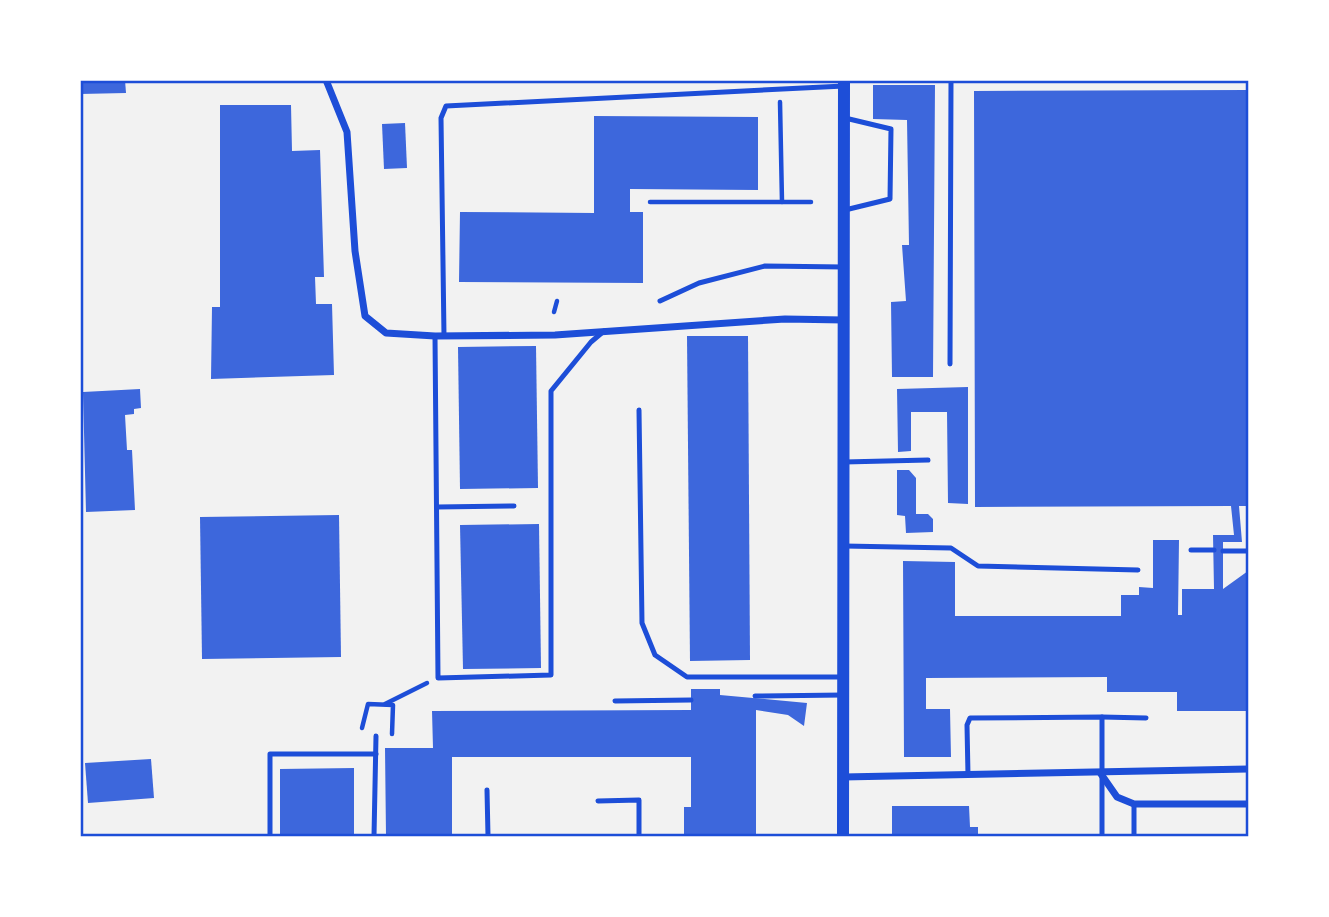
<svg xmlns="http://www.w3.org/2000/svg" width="1329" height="917" font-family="Quicksand,sans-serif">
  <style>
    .building { fill: #3d67dc }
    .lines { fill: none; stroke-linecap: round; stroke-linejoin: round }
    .path { stroke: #1d4ed8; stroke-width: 4.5 }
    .service { stroke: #1d4ed8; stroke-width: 5 }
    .minor { stroke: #1d4ed8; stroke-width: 7 }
    .tertiary { stroke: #1d4ed8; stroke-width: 12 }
    .neatline { fill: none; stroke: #1d4ed8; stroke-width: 2.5 }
  </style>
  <rect width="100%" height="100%" fill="#f2f2f2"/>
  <g class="building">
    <path d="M80,80H125L126,93L80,94Z"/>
    <path d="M873,85H935L933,377H892L891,302L906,301L902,245H909L907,120L873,119Z"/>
    <path d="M1248,90V506H1239L1242,542H1223V589L1248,571V711H1177V692H1107V677L926,678V709H950L951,757H904L903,561L955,562V616H1121V595H1139V587L1153,588V540H1179L1178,615H1182V589H1214L1213,535H1234L1231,506L975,507L974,91Z"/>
    <path d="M220,105H291L292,151L320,150L324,277H315L316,304H332L334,375L211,379L212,307H220Z"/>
    <path d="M594,116L758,117V190L630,189V212H643V283L459,282L460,212L594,213Z"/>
    <path d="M405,123L407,168L384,169L382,124Z"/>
    <path d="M687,336H748L750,660L690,661Z"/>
    <path d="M536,346L538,488L460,489L458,347Z"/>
    <path d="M968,387V504L948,503L947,412H911V451L898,452L897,389Z"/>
    <path d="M140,389L141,408L134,409V414L125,415L127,450H132L135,510L86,512L83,392Z"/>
    <path d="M897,470H909L916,478V514H928L933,519V532L906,533L905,516L897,515Z"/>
    <path d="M339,515L341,657L202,659L200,517Z"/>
    <path d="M539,524L541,668L463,669L460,525Z"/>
    <path d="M691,689H720V695L807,703L804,726L788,715L756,710V836H684V807H691V757H452V836H386L385,748H433L432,711L691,710Z"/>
    <path d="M151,759L154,798L88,803L85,763Z"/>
    <path d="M354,768V836H280V769Z"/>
    <path d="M892,806H969L970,827H978V836H892Z"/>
  </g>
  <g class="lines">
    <g class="path">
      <path d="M780,102L782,202"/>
      <path d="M650,202H811"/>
      <path d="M554,312L557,301"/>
      <path d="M385,704L427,683"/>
      <path d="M362,728L368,704L393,705L392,734"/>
    </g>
    <g class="service">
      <path d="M845,210L890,199L891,129L845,118"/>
      <path d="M660,301L699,283L765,266L844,267"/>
      <path d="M435,336L438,678L551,675V391L591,342L604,331"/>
      <path d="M444,336L441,118L446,106L844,86"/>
      <path d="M950,364L951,80"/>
      <path d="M639,410L642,623L655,655L687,677H844"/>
      <path d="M844,462L928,460"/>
      <path d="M437,507L514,506"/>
      <path d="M844,546L951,548L978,566L1138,570"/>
      <path d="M1191,550H1214"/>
      <path d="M1223,551H1248"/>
      <path d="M755,696L843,695"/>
      <path d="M615,701L691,700"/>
      <path d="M1102,717L1146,718"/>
      <path d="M968,775L967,725L970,718L1102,717V836"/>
      <path d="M487,790L488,836"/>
      <path d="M598,801L639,800V836"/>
      <path d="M1134,804V836"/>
      <path d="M270,836V754H376"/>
      <path d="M374,836L376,736"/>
    </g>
    <g class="minor">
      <path d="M326,80L347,132L355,251L365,316L386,333L435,336L555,335L785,319L844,320"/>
      <path d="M1101,774L1117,797L1134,804H1248"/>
      <path d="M843,777L1248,769"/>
    </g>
    <path class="tertiary" d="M843,836L844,80"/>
  </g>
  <rect width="1329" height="917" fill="none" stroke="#ffffff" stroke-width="164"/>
  <rect x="82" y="82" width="1165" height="753" class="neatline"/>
</svg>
